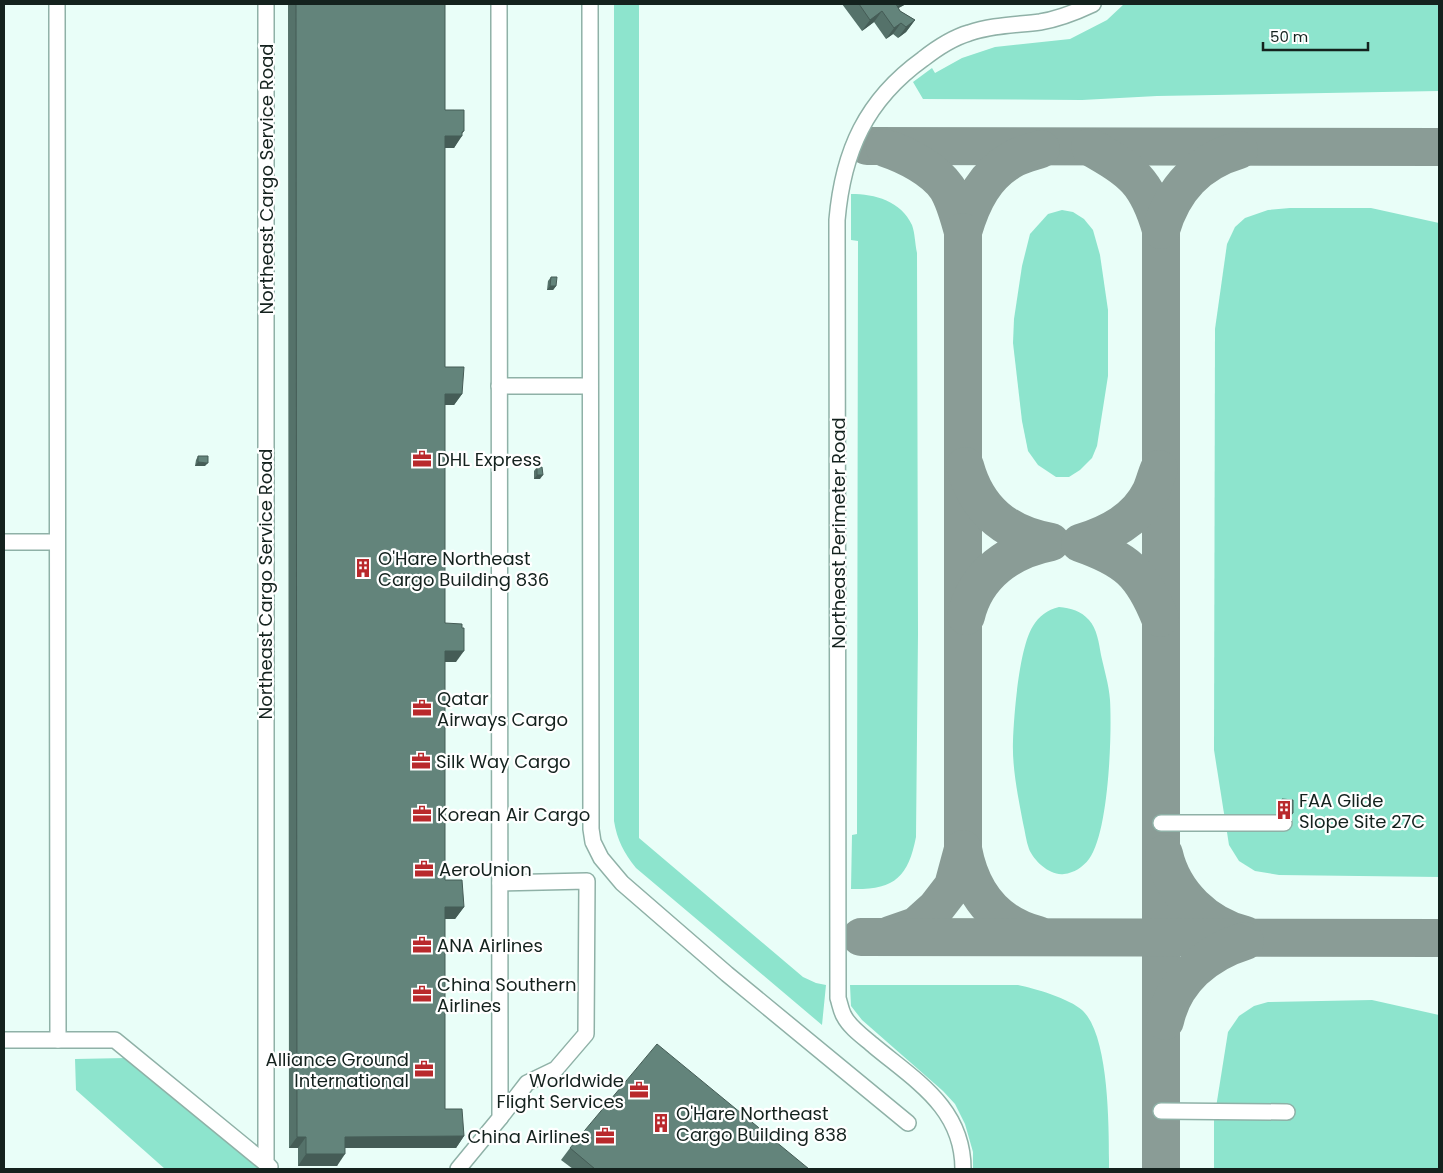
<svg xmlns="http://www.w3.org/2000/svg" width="1443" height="1173" font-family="Poppins,sans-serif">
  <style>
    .green { fill: #8de4cd }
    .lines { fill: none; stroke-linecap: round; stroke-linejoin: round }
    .taxiway { stroke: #8a9c96; stroke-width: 38 }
    .minor-casing { stroke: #8fb1a7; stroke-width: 18 }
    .minor { stroke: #fff; stroke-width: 15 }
    .wall { fill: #55726a }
    .shaded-wall { fill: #455c56 }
    .building { fill: #63847b; stroke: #455c56 }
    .labels { text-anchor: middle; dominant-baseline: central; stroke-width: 4.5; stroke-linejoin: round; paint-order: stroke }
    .street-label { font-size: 18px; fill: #14221e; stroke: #fff }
    .poi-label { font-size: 18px; fill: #14221e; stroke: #fff; text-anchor: start }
  </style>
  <rect width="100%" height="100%" fill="#e9fef8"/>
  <g class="green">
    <path d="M614,4H639V838L803,977L816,983L826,985L822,1025L636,868C624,853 617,840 614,821Z"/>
    <path d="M1124,4H1439V91L1157,96L1082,100L923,99L913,82L932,68L935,73L962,58L995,47L1070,39L1107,20Z"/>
    <path d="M851,194C875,194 901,201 912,225C915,233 915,244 917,253L918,634L916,837C908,878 894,890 851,889L852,835L857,834L858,241L851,240Z"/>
    <path d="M1290,208H1371L1439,223V877L1279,875L1255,871L1239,861L1229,845L1214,750L1215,329L1227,244L1235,227L1245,218L1268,210Z"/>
    <path d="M1062,210L1073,212L1084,219L1093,230L1100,255L1108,310V376L1097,446L1092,458L1080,470L1069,477H1056L1038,465L1028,451L1022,421L1013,343L1014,319L1022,266L1030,234L1048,214Z"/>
    <path d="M1059,607C1071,608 1081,611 1089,620C1097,629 1099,643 1101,655C1104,669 1109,685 1110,700C1112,734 1109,832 1089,859C1083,867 1074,873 1064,874C1050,876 1034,861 1029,849C1026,841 1025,831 1023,823C1018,796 1012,768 1013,741C1014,714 1019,648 1033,626C1039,616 1047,610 1059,607Z"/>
    <path d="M850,985H1018C1034,988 1070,999 1082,1010C1110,1035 1109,1132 1109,1169H973V1152L965,1124L955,1104L943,1091L862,1020L851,1006Z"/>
    <path d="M1372,1000L1439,1015V1169H1214V1120L1228,1032L1239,1016L1254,1006L1268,1002Z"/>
    <path d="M126,1058L261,1169H165L76,1090L75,1059Z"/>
  </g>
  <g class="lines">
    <g class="taxiway">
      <path d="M867,146L1439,147"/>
      <path d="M1090,147C1132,171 1147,181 1161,230V1169"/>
      <path d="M885,148C906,155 934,169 947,188C955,201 959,218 963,232C972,201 985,174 1015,158C1023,154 1032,152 1041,149"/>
      <path d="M1161,230C1173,189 1198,162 1239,150"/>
      <path d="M963,232V849"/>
      <path d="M965,466C977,510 1006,534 1051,542C1010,550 976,574 966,616"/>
      <path d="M1159,469C1156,476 1154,484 1151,491C1137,520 1109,534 1080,543C1126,559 1142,573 1160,618"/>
      <path d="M1164,854C1173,894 1206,925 1245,935"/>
      <path d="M890,935L916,926L936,908L953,886L963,849C971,892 994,924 1038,935"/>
      <path d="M861,937L1439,938"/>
      <path d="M1165,1021C1174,980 1206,953 1245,941"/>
    </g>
    <g class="minor-casing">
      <g id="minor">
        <path d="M57,4L58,1040"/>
        <path d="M590,4L591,829L593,842L601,858L622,883L727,974L908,1123"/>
        <path d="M499,386H590"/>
        <path d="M4,542H56"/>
        <path d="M1161,823H1284"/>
        <path d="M4,1040H115L270,1167"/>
        <path d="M1161,1111L1287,1112"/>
        <path d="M500,1118L527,1083L556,1069L586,1034L587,881L500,883"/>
        <path d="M266,1163V4"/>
        <path d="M458,1169L500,1118L499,4"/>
        <path d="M963,1169C963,1108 916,1081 874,1046C865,1038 850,1028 844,1016C841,1011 840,1004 838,998L837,220C843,151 866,100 923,59C937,48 952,38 969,33C992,25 1016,25 1040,22C1059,19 1076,12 1093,4"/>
      </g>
    </g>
    <use href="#minor" class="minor"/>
  </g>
  <g class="wall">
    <path d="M288,4H445V110L462,134L454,148H445V367L462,394L454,405H445V623L456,662H445V880L464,907L455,919H445V1109L464,1136L456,1148H345L337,1166H298V1148H289Z"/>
    <path d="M842,4H906L898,8L900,11L915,20L906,32L898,38L893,34L886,39L874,22L862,31Z"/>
    <path d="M551,277L556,286L553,290H547L548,281Z"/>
    <path d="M198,456L205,466H195L196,460Z"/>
    <path d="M537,467L540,479H534V471Z"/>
    <path d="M1282,799L1293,813L1290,817H1279V803Z"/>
    <path d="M570,1148L809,1169H573L561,1160Z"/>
  </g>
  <g class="shaded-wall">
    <path d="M901,4H906L886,15L889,11Z"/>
    <path d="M882,11L874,22L862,31L870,20Z"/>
    <path d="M915,20L906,32L898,38L906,27Z"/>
    <path d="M901,23L893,34L886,39L894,28Z"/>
    <path d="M464,131L460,136H462L454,148H437L445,136Z"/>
    <path d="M550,286H556L553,290H547Z"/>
    <path d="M445,394H462L454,405H437Z"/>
    <path d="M198,462L208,463L205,466H195Z"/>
    <path d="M537,475H543L540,479H534Z"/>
    <path d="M445,651H464L456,662H437Z"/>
    <path d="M1282,813H1293L1290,817H1279Z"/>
    <path d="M445,907H464L455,919H437Z"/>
    <path d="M464,1136L456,1148H337L345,1137Z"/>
    <path d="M297,1137H306L298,1148H289Z"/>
    <path d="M306,1154H345L337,1166H298Z"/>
  </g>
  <g class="building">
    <path d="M296,4H445V110H464V131L462,132V136H445V367H464L462,394H445V623L462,624V628H464V651H445V880H462L464,907H445V1109H462L464,1136L345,1137V1154H306V1137H297Z"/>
    <path d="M859,4H896L900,11L915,20L906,27L901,23L894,28L882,11L870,20Z"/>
    <path d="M551,277H557L556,286H550Z"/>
    <path d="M198,456H208V463L198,462Z"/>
    <path d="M537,467H542L543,475H537Z"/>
    <path d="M1282,799L1293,800V813H1282Z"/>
    <path d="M657,1044L809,1169H595L570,1148Z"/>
  </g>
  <defs>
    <g id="office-bare" transform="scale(1.5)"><path d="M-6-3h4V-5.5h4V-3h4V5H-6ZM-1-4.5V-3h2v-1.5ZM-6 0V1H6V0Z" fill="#b9292c" stroke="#fff" stroke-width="2.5" paint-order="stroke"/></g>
    <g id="building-bare" transform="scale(1.5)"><path d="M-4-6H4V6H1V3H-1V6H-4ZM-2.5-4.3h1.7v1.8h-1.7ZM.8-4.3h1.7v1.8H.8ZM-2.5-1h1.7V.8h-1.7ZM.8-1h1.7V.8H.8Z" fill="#b9292c" stroke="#fff" stroke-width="2.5" paint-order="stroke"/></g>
  </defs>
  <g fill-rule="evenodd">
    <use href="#office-bare" x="422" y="459"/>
    <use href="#building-bare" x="363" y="568"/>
    <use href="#office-bare" x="422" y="708"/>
    <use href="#office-bare" x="421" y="761"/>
    <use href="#building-bare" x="1284" y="810"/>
    <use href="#office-bare" x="422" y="814"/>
    <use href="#office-bare" x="424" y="869"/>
    <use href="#office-bare" x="422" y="945"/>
    <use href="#office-bare" x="422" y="994"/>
    <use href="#office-bare" x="424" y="1069"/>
    <use href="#office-bare" x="639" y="1090"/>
    <use href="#building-bare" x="661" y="1123"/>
    <use href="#office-bare" x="605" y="1136"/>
  </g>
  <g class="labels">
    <g class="street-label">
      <text transform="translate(266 179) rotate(-90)">Northeast Cargo Service Road</text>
      <text transform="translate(838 533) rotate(-90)">Northeast Perimeter Road</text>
      <text transform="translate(265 584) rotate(-90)">Northeast Cargo Service Road</text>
    </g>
    <g class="poi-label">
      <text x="437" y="459">DHL Express</text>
      <text x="378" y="558">O'Hare Northeast<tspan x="378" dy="21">Cargo Building 836</tspan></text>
      <text x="437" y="698">Qatar<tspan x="437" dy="21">Airways Cargo</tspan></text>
      <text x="436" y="761">Silk Way Cargo</text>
      <text x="1299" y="800">FAA Glide<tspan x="1299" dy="21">Slope Site 27C</tspan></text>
      <text x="437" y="814">Korean Air Cargo</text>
      <text x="439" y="869">AeroUnion</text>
      <text x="437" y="945">ANA Airlines</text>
      <text x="437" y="984">China Southern<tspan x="437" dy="21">Airlines</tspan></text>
      <text x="409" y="1059" text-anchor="end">Alliance Ground<tspan x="409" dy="21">International</tspan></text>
      <text x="624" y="1080" text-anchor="end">Worldwide<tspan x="624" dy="21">Flight Services</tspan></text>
      <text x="676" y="1113">O'Hare Northeast<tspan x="676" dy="21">Cargo Building 838</tspan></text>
      <text x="590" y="1136" text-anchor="end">China Airlines</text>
    </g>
  </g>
  <rect width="1443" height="1173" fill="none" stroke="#14221e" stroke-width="10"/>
  <path d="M1263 42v8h105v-8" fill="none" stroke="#14221e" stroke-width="2.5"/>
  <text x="1270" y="42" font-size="15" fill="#14221e" stroke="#ffffff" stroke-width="4" paint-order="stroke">50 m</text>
</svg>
